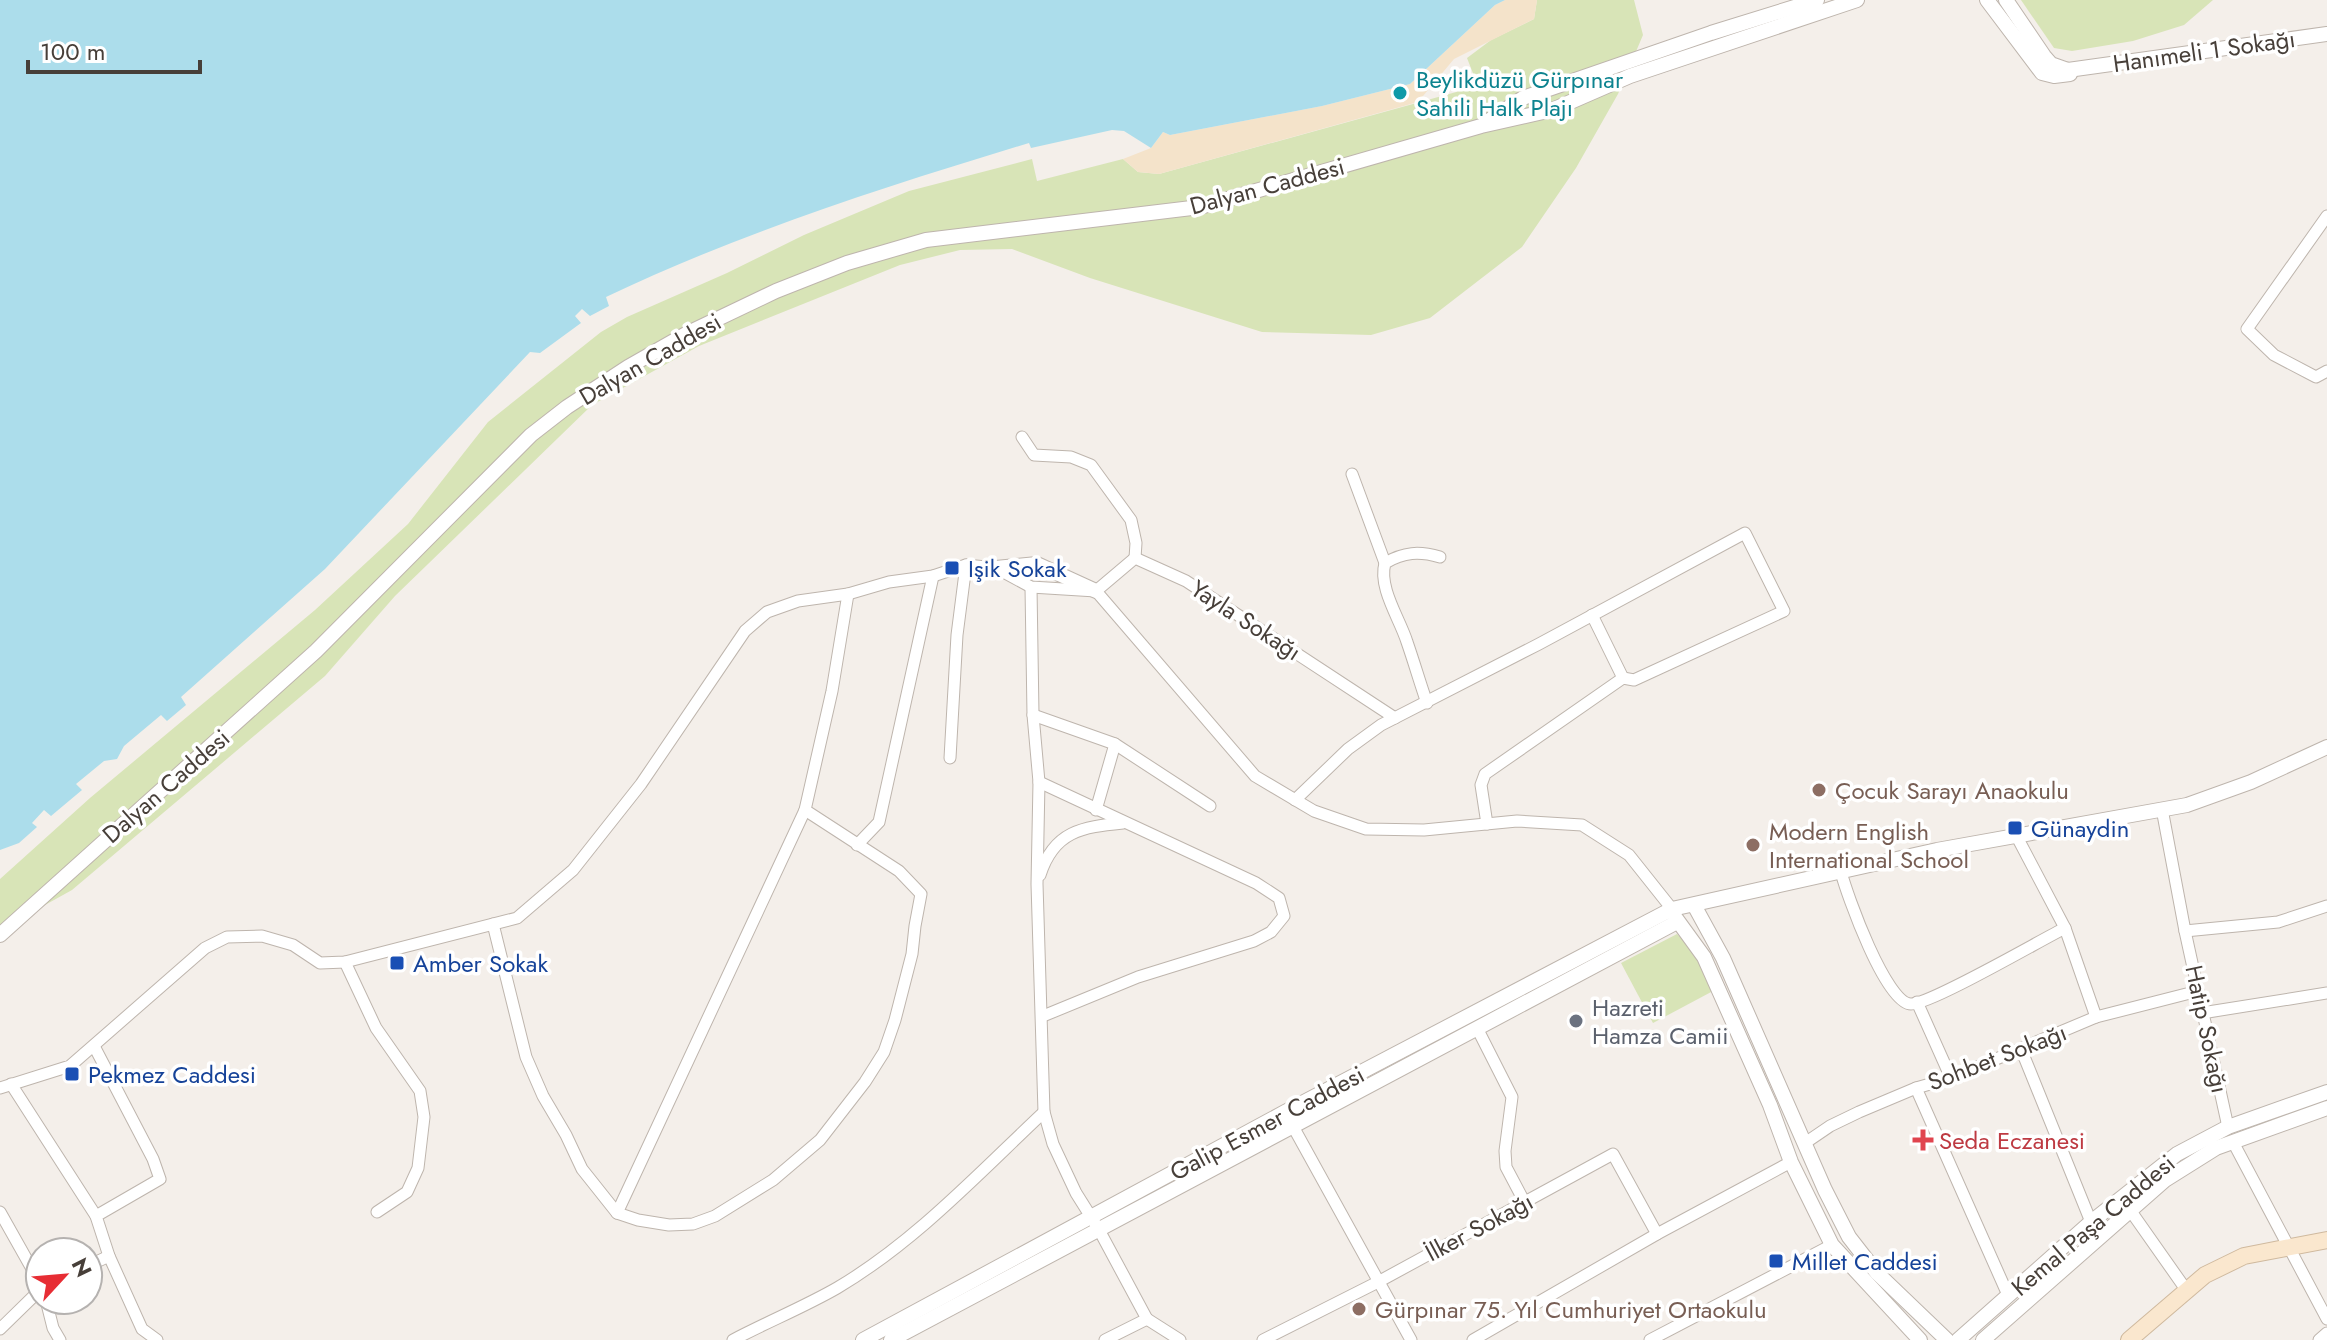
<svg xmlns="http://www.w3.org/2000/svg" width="2327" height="1340" font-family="Jost,sans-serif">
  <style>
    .green { fill: #d8e4b7 }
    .sand { fill: #f4e3ca }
    .water { fill: #acddeb }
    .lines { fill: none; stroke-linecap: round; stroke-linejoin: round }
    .minor-casing { stroke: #beb5ad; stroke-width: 13 }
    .tertiary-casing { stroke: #beb5ad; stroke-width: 16 }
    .secondary-casing { stroke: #cfb99e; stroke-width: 18 }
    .minor { stroke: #fff; stroke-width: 11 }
    .tertiary { stroke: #fff; stroke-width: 14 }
    .secondary { stroke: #fae7ce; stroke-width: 16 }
    .culture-dot { fill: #0f9aa8; stroke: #fff; stroke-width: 3 }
    .transit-dot { fill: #1a4fb4; stroke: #fff; stroke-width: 3 }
    .education-dot { fill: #8d6e63; stroke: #fff; stroke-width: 3 }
    .worship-dot { fill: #6b7280; stroke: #fff; stroke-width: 3 }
    .health-dot { fill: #e0444e; stroke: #fff; stroke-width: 3 }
    .labels { text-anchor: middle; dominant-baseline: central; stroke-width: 7; stroke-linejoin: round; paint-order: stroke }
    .street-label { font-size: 24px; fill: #473f39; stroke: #fff }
    .culture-label { font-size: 24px; fill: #0d838f; stroke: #fff; text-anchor: start }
    .transit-label { font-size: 24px; fill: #164399; stroke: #fff; text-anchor: start }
    .education-label { font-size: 24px; fill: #785e54; stroke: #fff; text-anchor: start }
    .worship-label { font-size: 24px; fill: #5b616d; stroke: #fff; text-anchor: start }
    .health-label { font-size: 24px; fill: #be3a42; stroke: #fff; text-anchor: start }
  </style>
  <rect width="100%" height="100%" fill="#f4efea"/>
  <g class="green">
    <path d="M1537,0H1634L1643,35L1618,94L1576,168L1522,247L1430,318L1371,335L1262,332L1090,278L1012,249L960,250L900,265L699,346L592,405L395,596L325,676L72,890L0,930V879L90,798L315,610L408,524L488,422L601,332L627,317L727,273L804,235L909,191L1032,159L1037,181L1123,159L1138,172L1159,174L1478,86L1467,58L1491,40L1534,19Z"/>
    <path d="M2021,0H2213L2184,25L2133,41L2072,51L2054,48Z"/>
    <path d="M1677,934L1693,950L1713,991L1653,1023L1621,963Z"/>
  </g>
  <path class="sand" d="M1505,0H1537L1534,19L1454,59L1418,102L1159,174L1138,172L1123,159L1151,148L1163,132L1170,135L1322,106L1410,84L1495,5Z"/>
  <path class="water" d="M0,0H1505L1495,5L1410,84L1322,106L1170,135L1163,132L1151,148L1124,131L1112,130L1031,148L1029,143C885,187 742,232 606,297L609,306L590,316L582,309L575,316L581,323L540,353L530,352L325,569L181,697L186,705L167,721L161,715L124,746L117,759L104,761L76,784L82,790L51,816L44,810L32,823L37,827L19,843L0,850Z"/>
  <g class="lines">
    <g class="minor-casing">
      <g id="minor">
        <path d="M2327,216L2247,329L2274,355L2316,377L2327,371"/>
        <path d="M1022,437L1034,455L1071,457L1091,465L1131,520L1136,543L1135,558"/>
        <path d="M1352,474L1385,563"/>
        <path d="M1031,587L1033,715L1039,782L1037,884L1044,1112L1053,1144L1076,1193L1098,1228L1147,1319L1105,1340"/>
        <path d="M1096,591L1135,558L1186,581L1395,718"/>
        <path d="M1592,615L1623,678"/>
        <path d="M1427,703C1420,683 1414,662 1407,642C1400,619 1378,588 1385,563C1404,552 1419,551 1440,557"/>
        <path d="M1033,715L1115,744L1210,806"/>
        <path d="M950,758L957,635L966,565"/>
        <path d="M1039,782L1256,883L1279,898L1284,916L1271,932L1254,941L1138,977L1043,1016"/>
        <path d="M1295,800L1348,749L1381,725L1539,644L1745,533L1784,611L1634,680L1623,678L1485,774L1481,785L1487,824"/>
        <path d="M2162,809L2185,931L2278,922L2327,906"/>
        <path d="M1096,810L1115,744"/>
        <path d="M2016,835L2065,928L2096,1017"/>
        <path d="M857,845L879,822L933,576"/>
        <path d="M1841,872C1847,895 1886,1004 1911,1004C1931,1004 2039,941 2065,928"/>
        <path d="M1040,875C1054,831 1082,827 1123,823"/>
        <path d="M493,924L526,1057L543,1096L566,1135L582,1169L617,1213L638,1220L669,1225L693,1224L715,1216L773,1180L820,1140L865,1082L884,1052L895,1020L912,954L915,926L921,894L899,871L805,810L832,691L848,594"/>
        <path d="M2185,931L2228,1127"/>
        <path d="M345,962L376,1028L420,1091L424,1117L418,1168L407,1192L377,1212"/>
        <path d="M1917,1002L1951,1078"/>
        <path d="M2202,1013L2327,993"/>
        <path d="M1477,1028L1512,1097L1505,1151L1506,1167L1525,1203"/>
        <path d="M94,1046L153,1159L160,1179L96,1216L109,1256L142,1329L157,1340"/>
        <path d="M2021,1049L2091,1222"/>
        <path d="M11,1084L96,1216"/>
        <path d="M0,1088L70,1066L205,948L227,937L262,936L293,945L320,963L345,962L517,918L573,870L641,784L745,631L767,612L798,601L848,594L889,582L933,576L966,565L996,568L1031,587L1096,591L1255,776L1314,811L1366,829L1424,830L1517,821L1582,825L1629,855L1672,909"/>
        <path d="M1916,1088L2008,1295"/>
        <path d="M1285,1112L1411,1340"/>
        <path d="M2233,1142L2327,1319"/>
        <path d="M1805,1143L1830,1126L1859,1112L1916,1088L1951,1078L2096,1017L2198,991"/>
        <path d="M2130,1210L2187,1291"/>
        <path d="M0,1212L40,1283"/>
        <path d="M617,1213L805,810"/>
        <path d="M88,1266L109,1256"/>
        <path d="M46,1300L53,1328L60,1340"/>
        <path d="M1147,1319L1180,1340"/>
        <path d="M0,1329L40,1290"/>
        <path d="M733,1340C767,1322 804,1307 837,1288C915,1242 979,1173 1044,1112"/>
        <path d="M1263,1340L1378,1282L1613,1154L1657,1234"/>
        <path d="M1473,1340L1657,1234L1791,1162"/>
        <path d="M1650,1340L1832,1245"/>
        <path d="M2319,1340L2327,1333"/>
      </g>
    </g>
    <g class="tertiary-casing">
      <g id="tertiary">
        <path d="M1987,0L2042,73L2054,76L2070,74"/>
        <path d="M2006,0L2044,56L2051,64L2068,70L2327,34"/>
        <path d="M1485,123L1523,98L1711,33L1817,0"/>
        <path d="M996,568L1037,564L1096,591"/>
        <path d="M1694,905L1723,958L1825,1190L1849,1237L1877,1273L1947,1340"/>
        <path d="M1675,917L1704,957L1770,1105L1791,1162L1832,1245L1920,1340"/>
        <path d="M0,935L316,651L531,435L567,407L628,367L686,334L776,291L847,263L926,240L1200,207L1481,126L1552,110L1630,76L1857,0"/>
        <path d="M863,1340L1285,1112L1672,909L1937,850L2187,805L2251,782L2327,747"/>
        <path d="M891,1340L1677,922"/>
        <path d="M1958,1340L2091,1222L2177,1154L2228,1127L2327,1092"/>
        <path d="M1983,1340L2165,1180L2216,1148L2327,1108"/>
      </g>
    </g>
    <g class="secondary-casing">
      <path id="secondary" d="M2129,1340L2205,1275L2244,1256L2327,1240"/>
    </g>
    <use href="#minor" class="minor"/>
    <use href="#tertiary" class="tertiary"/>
    <use href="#secondary" class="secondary"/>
  </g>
  <circle class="culture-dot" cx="1400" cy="93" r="8"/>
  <g class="transit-dot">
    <rect x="944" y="560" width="16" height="16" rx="4"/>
    <rect x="2007" y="820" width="16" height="16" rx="4"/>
    <rect x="389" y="955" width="16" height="16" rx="4"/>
    <rect x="64" y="1066" width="16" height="16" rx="4"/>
    <rect x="1768" y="1253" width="16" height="16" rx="4"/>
  </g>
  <g class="education-dot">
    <circle cx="1819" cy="790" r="8"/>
    <circle cx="1753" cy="845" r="8"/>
    <circle cx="1359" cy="1309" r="8"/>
  </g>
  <circle class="worship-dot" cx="1576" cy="1021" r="8"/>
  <path class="health-dot" d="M1919 1128h8v8h8v8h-8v8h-8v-8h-8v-8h8z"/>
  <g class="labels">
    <g class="street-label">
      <text transform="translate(2204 51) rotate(-8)">Hanımeli 1 Sokağı</text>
      <text transform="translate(1267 186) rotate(-15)">Dalyan Caddesi</text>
      <text transform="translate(650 359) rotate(-30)">Dalyan Caddesi</text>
      <text transform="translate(1246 620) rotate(33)">Yayla Sokağı</text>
      <text transform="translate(166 786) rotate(-41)">Dalyan Caddesi</text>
      <text transform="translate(2207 1029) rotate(78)">Hatip Sokağı</text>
      <text transform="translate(1997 1057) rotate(-21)">Sohbet Sokağı</text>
      <text transform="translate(1267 1123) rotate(-28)">Galip Esmer Caddesi</text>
      <text transform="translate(2093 1225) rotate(-40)">Kemal Paşa Caddesi</text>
      <text transform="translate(1479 1227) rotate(-28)">İlker Sokağı</text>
    </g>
    <g class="culture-label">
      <text x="1416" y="79">Beylikdüzü Gürpınar<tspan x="1416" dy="28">Sahili Halk Plajı</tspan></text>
    </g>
    <g class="transit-label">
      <text x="968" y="568">Işik Sokak</text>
      <text x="2031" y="828">Günaydin</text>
      <text x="413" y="963">Amber Sokak</text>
      <text x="88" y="1074">Pekmez Caddesi</text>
      <text x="1792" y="1261">Millet Caddesi</text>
    </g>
    <g class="education-label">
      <text x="1835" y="790">Çocuk Sarayı Anaokulu</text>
      <text x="1769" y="831">Modern English<tspan x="1769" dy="28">International School</tspan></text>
      <text x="1375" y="1309">Gürpınar 75. Yıl Cumhuriyet Ortaokulu</text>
    </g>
    <g class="worship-label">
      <text x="1592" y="1007">Hazreti<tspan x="1592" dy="28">Hamza Camii</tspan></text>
    </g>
    <g class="health-label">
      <text x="1939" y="1140">Seda Eczanesi</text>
    </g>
  </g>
  <g transform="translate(64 1276) rotate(64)"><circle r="38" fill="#ffffff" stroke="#b5b2b0" stroke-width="2"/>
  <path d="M0-6L14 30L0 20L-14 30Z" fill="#e72d34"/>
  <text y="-12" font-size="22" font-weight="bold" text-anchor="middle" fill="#473f39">N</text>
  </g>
  <path d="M28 60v12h172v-12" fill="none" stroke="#473f39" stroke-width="4"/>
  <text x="40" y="60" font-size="24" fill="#473f39" stroke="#ffffff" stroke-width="6" paint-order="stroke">100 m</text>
</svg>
